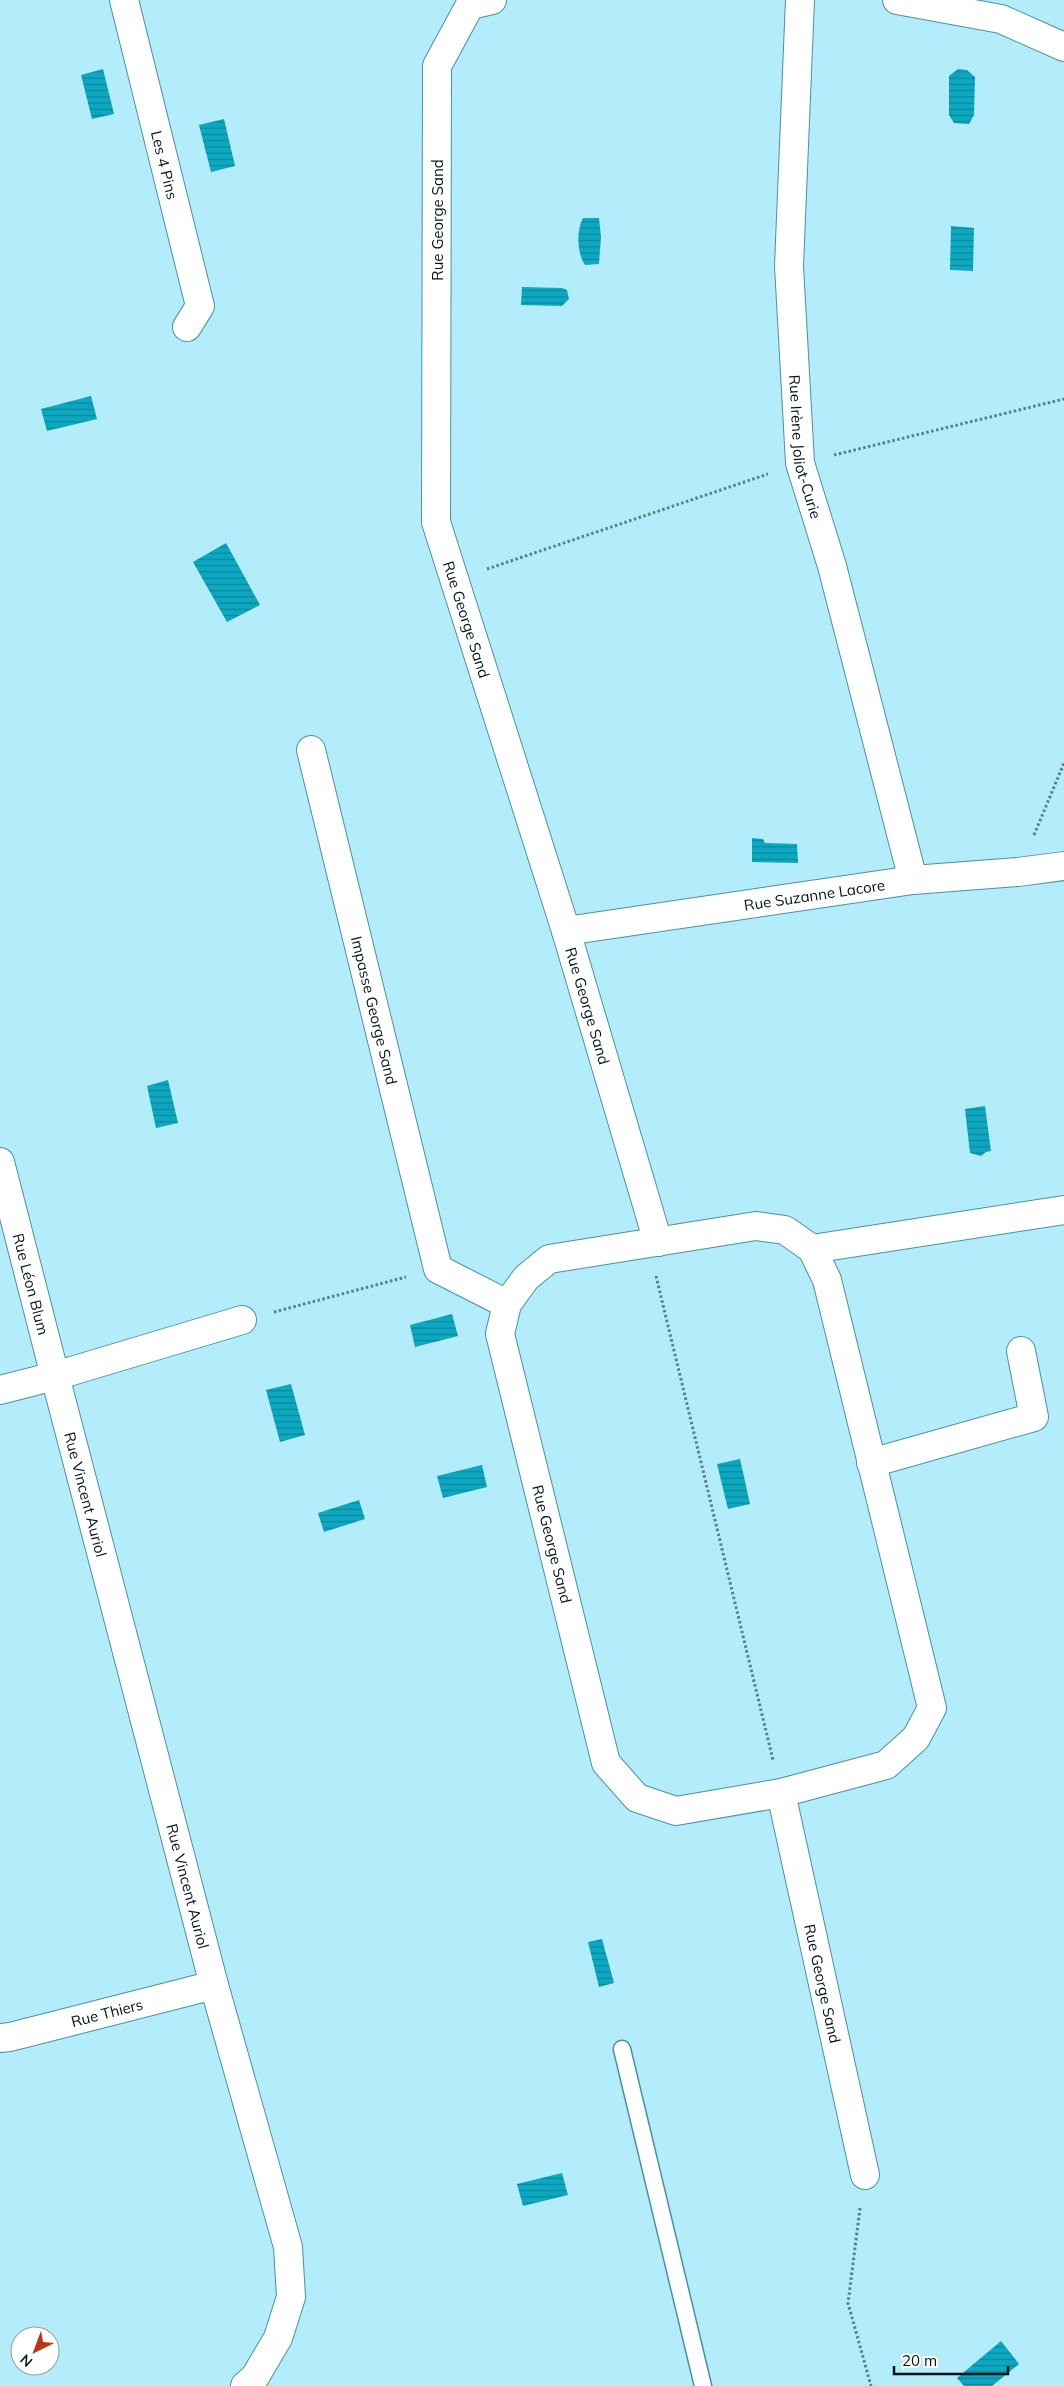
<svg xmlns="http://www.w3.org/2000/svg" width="1064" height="2386" font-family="Mulish,sans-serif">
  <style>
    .water { fill: url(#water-rules) }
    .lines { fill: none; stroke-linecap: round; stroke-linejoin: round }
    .lane-casing { stroke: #4a92a1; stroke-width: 19 }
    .street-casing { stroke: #4a92a1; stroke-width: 30 }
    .path { stroke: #5a8089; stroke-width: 3; stroke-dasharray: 2.5 2.5; stroke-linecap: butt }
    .lane { stroke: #fff; stroke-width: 16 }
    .street { stroke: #fff; stroke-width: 28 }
    .labels { text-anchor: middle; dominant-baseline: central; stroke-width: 4; stroke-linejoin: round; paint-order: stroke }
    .street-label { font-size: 15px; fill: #001216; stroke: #fff }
  </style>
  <defs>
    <pattern id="water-rules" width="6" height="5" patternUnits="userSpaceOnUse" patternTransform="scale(1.25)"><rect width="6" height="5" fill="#0ca8c1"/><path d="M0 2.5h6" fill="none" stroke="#0a879c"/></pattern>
  </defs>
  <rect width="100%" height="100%" fill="#b3ecfa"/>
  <g class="water">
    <path d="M103,69L114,114L92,119L81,75Z"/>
    <path d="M958,69L967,70L975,77L974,115L969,124L954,123L949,115V76Z"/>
    <path d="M224,119L235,166L211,172L199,125Z"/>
    <path d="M583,218H599L601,237L599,264L585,265C577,253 576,231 583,218Z"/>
    <path d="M951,226L974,228L973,271L950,270Z"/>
    <path d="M522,287L562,288L567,290L569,299L562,306L521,305Z"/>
    <path d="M91,396L97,419L47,431L41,409Z"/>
    <path d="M226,543L260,605L227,622L193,562Z"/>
    <path d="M752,838L763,839L765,843L797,844L798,863L752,862Z"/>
    <path d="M168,1080L178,1123L156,1128L147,1086Z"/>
    <path d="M985,1106L991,1151L986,1152L981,1156L970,1153L965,1109Z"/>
    <path d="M452,1314L458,1336L415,1347L410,1325Z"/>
    <path d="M291,1384L305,1435L280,1442L266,1390Z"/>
    <path d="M740,1459L750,1504L728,1509L717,1464Z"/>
    <path d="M482,1465L487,1487L443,1498L437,1476Z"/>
    <path d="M359,1500L365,1519L324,1532L318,1513Z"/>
    <path d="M602,1939L614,1983L599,1987L588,1942Z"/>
    <path d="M562,2173L568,2195L523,2206L517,2184Z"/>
    <path d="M1001,2341L1019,2364L992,2386H964L957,2378Z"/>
  </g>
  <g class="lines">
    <g class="lane-casing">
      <path id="lane" d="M622,2049L703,2386"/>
    </g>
    <g class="street-casing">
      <g id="street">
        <path id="s1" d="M124,0L200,306L187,327"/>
        <path id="s2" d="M492,0L470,5L437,66L436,522L566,931L658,1242"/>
        <path id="s3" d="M800,0L789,266L800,463L832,566L913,880"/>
        <path d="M897,0L1001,19L1064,47"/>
        <path id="s4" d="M311,750L438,1269L507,1304"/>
        <path id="s5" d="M566,931L913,880L1018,872L1064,866"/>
        <path id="s6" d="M0,1162L55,1376L242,1320"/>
        <path d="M756,1226L785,1230L812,1249L827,1280L932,1708L916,1738L886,1765L781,1793L676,1811L637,1798L606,1763L500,1334L507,1304L526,1278L549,1259Z"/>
        <path d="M812,1249L1064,1210"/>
        <path id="s7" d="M0,1390L55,1376L214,1985L288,2247L291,2297L278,2338L255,2377L245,2386"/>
        <path d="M871,1463L1034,1417L1021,1351"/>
        <path id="s8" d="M781,1793L865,2175"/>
        <path id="s9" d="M0,2038L10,2037L214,1985"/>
      </g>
    </g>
    <g class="path">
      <path d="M834,455L1064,399"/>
      <path d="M487,569L768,474"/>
      <path d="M1034,835L1064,763"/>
      <path d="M656,1276L773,1760"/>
      <path d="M274,1312L406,1277"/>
      <path d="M860,2208L848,2303L871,2386"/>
    </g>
    <use href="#lane" class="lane"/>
    <use href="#street" class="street"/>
  </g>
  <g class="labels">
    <g class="street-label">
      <text stroke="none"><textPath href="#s1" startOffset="170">Les 4 Pins</textPath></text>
      <text transform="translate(437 220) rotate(-90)">Rue George Sand</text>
      <text stroke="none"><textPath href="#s3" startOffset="448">Rue Irène Joliot-Curie</textPath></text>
      <text stroke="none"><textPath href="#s2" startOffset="650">Rue George Sand</textPath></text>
      <text stroke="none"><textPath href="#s5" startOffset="251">Rue Suzanne Lacore</textPath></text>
      <text stroke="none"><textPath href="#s2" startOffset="1055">Rue George Sand</textPath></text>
      <text stroke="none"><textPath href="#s4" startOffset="268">Impasse George Sand</textPath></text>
      <text stroke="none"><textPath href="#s6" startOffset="126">Rue Léon Blum</textPath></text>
      <text stroke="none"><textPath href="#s7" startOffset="179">Rue Vincent Auriol</textPath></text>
      <text transform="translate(552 1544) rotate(76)">Rue George Sand</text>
      <text stroke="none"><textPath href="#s7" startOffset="584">Rue Vincent Auriol</textPath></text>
      <text stroke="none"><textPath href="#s8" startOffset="195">Rue George Sand</textPath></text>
      <text stroke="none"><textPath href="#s9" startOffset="110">Rue Thiers</textPath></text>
    </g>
  </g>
  <g transform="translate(35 2351) rotate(222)"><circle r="24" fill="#ffffff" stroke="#99a0a2"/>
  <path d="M0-4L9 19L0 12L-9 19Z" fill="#bf3516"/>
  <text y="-8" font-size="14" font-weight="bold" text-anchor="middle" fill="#001216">N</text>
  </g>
  <path d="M894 2366v8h114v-8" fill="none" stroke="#001216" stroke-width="2.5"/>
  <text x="902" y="2366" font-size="15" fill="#001216" stroke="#ffffff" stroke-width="4" paint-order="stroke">20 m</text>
</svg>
